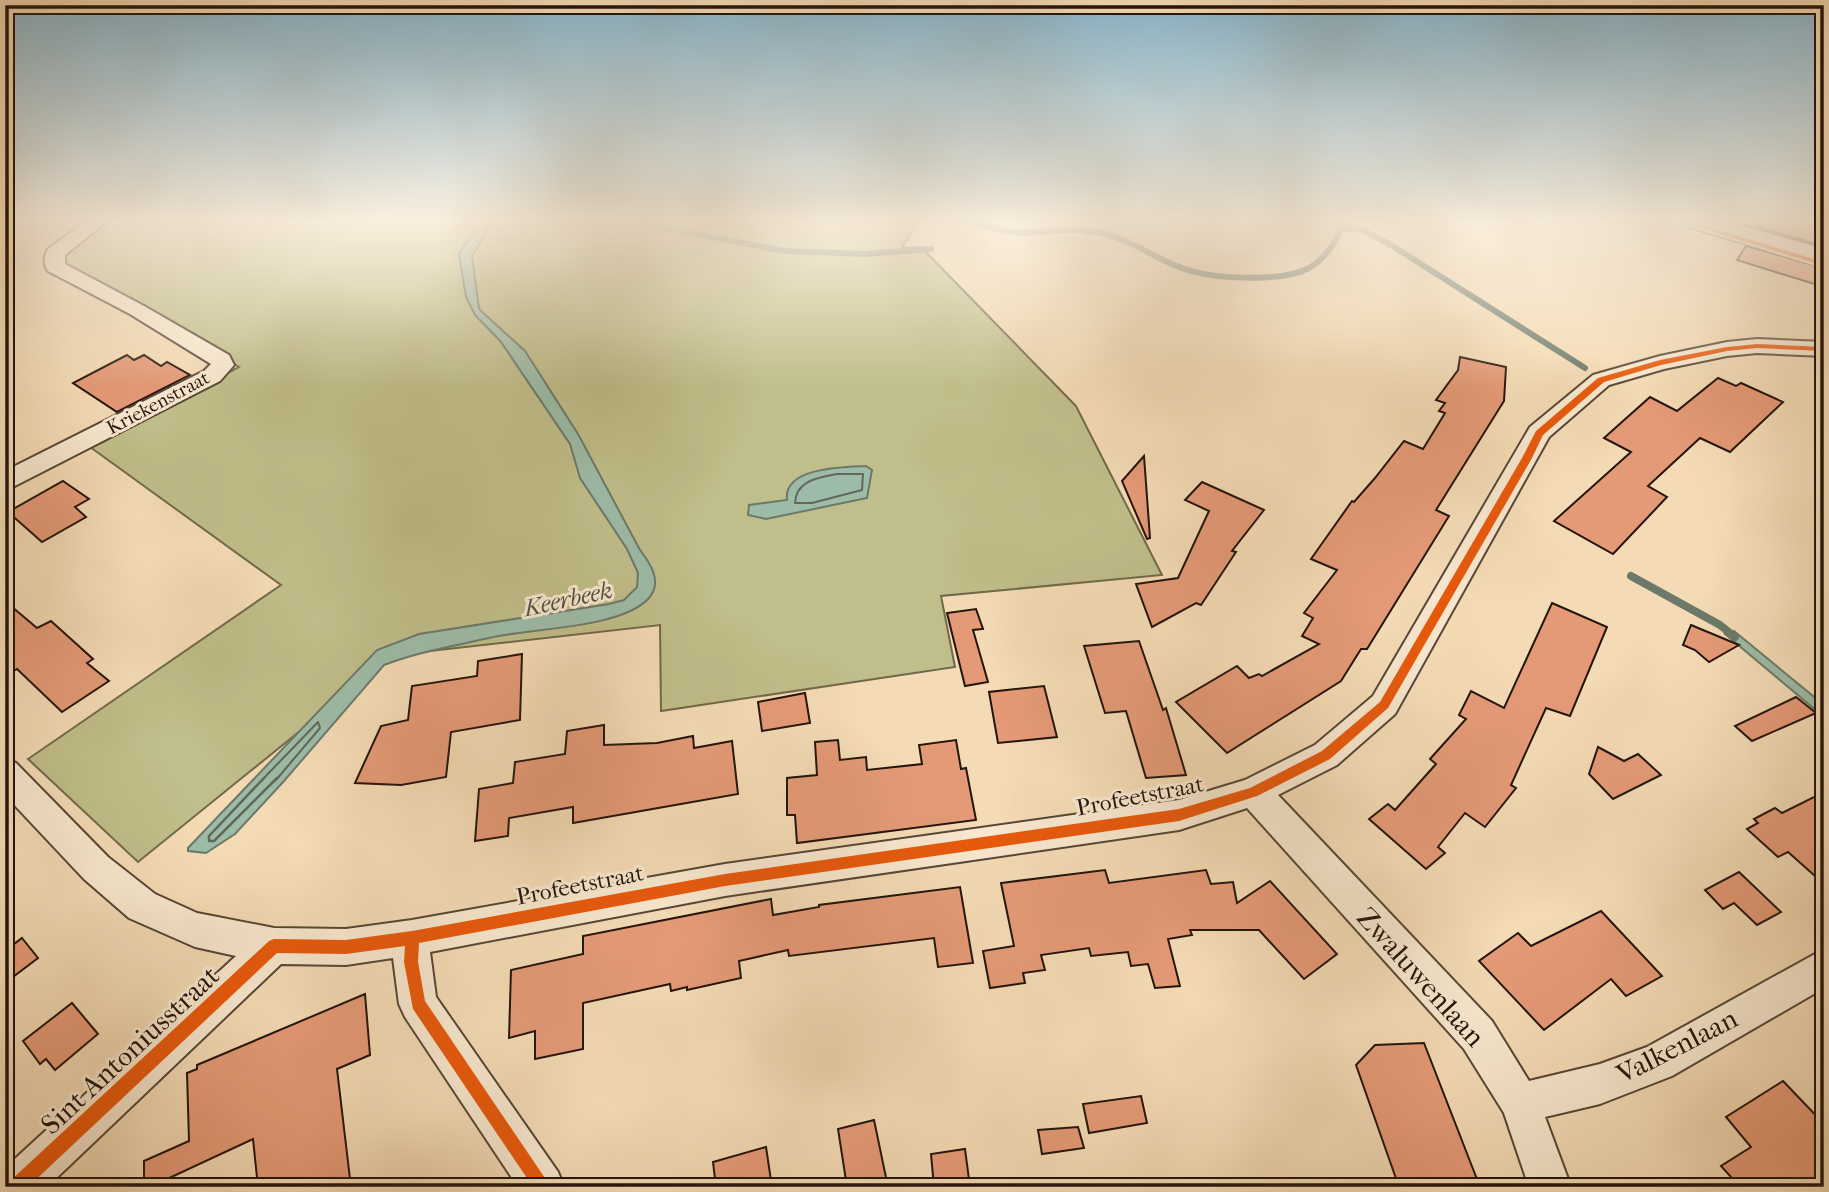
<svg xmlns="http://www.w3.org/2000/svg" width="1829" height="1192" font-family="'IM FELL French Canon',serif">
  <style>
    .green { fill: #c0be8a; stroke: #72694b; stroke-width: 2 }
    .water { fill: #9dbca8; stroke: #6c796a; stroke-width: 2 }
    .lines { fill: none; stroke-linecap: round; stroke-linejoin: round }
    .shore-far1 { stroke: #60685a; stroke-width: 2 }
    .shore { stroke: #60685a; stroke-width: 2.5 }
    .stream-far1 { stroke: #6c796a; stroke-width: 6 }
    .stream { stroke: #6c796a; stroke-width: 8 }
    .building { fill: #e59a77; stroke: #23140c; stroke-width: 2 }
    .street-casing { stroke: #574636; stroke-width: 4 }
    .secondary-casing { stroke: #23140c; stroke-width: 4 }
    .street { fill: #f8e8cf; fill-rule: evenodd }
    .secondary { fill: #f8e8cf; fill-rule: evenodd }
    .cycleway-casing { stroke: #f8e8cf; stroke-width: 5 }
    .cycleway { fill: #e8590c; fill-rule: evenodd }
    .labels { text-anchor: middle; dominant-baseline: central; stroke-width: 6; stroke-linejoin: round; paint-order: stroke }
    .far-street-label { font-size: 19px; fill: #23140c; stroke: #f8e8cf }
    .street-label { font-size: 23px; fill: #23140c; stroke: #f8e8cf }
    .water-label { font-size: 24px; font-style: italic; fill: #4e4f43; stroke: #f8e8cf }
    .near-street-label { font-size: 28px; fill: #23140c; stroke: #f8e8cf }
  </style>
  <rect width="100%" height="100%" fill="#f4dbb5"/>
  <filter id="stains"><feTurbulence type="fractalNoise" baseFrequency=".00286" numOctaves="4"/><feColorMatrix values="0 0 0 0 .2 0 0 0 0 .09 0 0 0 0 .02 0 0 0 .5 -.17"/></filter>
  <radialGradient id="worn" r=".72"><stop offset=".6" stop-color="#630" stop-opacity="0"/><stop offset="1" stop-color="#630" stop-opacity=".3"/></radialGradient>
  <path class="green" d="M102,221H225L223,226L271,221H918L902,248L921,247L1076,406L1162,575L941,596L955,667L661,711L660,625L394,655L138,862L28,759L281,585L90,447L239,367L130,300L66,265L60,259L92,227Z"/>
  <g class="water">
    <path d="M481,221H493L472,256L479,309L525,351L578,434L640,550C650,563 663,582 649,598C621,629 530,628 489,638C454,646 417,652 384,665L284,781L235,834L206,853L188,851V848L377,650L419,634L609,604L624,600L637,587L638,573L627,549L580,478L570,444L501,342L475,315L466,297L459,254Z"/>
    <path d="M866,466L872,470L867,498L766,519L748,515L749,505L787,500C783,467 844,467 866,466Z"/>
    <path d="M1734,631L1824,705V717L1725,634Z"/>
  </g>
  <g class="lines">
    <g class="shore-far1">
      <path d="M837,474H863L862,490L812,503H795C796,480 818,478 837,474Z"/>
      <path d="M262,780L318,722L320,728L276,780"/>
    </g>
    <path class="shore" d="M264,778L209,836V841H214L277,778"/>
    <g class="stream-far1">
      <path d="M197,221H214"/>
      <path d="M628,221L785,251L866,254L931,249"/>
      <path d="M976,221C1024,245 1048,223 1096,232C1132,238 1153,259 1185,269C1212,279 1281,282 1307,269C1323,261 1334,245 1341,229H1361L1391,245L1585,368"/>
    </g>
    <path class="stream" d="M1631,576L1720,625L1735,637"/>
  </g>
  <g class="building">
    <path d="M1763,221H1824V246L1758,227Z"/>
    <path d="M1746,246L1824,268V287L1737,260Z"/>
    <path d="M127,355L134,360L144,355L161,366L167,362L190,375L117,412L73,383Z"/>
    <path d="M1460,357L1506,367L1504,401L1436,510L1449,516L1367,649H1361L1341,681L1227,753L1176,702L1237,666L1249,678L1259,674L1262,676L1319,644L1302,636L1313,618L1304,613L1337,570L1311,559L1352,501L1354,502L1375,478L1404,441L1423,449L1445,413L1439,411L1445,403L1436,400L1458,370Z"/>
    <path d="M1718,378L1736,386L1741,383L1783,402L1730,452L1700,438L1648,486L1667,497L1613,554L1554,521L1631,452L1604,438L1632,413L1650,397L1677,411Z"/>
    <path d="M1144,456L1150,538L1147,539L1122,481Z"/>
    <path d="M63,481L89,499L75,507L86,517L42,542L8,512Z"/>
    <path d="M1202,482L1264,510L1232,551L1236,552L1201,605L1196,603L1152,627L1136,584L1178,578L1209,511L1185,500Z"/>
    <path d="M5,601L37,628L51,621L93,659L87,663L109,681L62,712L17,669L5,676Z"/>
    <path d="M1552,603L1607,627L1570,716L1546,708L1511,785L1516,788L1485,827L1465,813L1438,847L1445,853L1426,869L1369,819L1388,804L1395,810L1436,764L1430,759L1466,719L1459,715L1471,691L1504,708Z"/>
    <path d="M976,609L983,629L973,630L988,682L965,686L947,613Z"/>
    <path d="M1691,625L1739,645L1709,662L1695,650L1683,645Z"/>
    <path d="M1139,641L1163,710L1166,708L1186,775L1146,778L1126,711L1105,713L1084,646Z"/>
    <path d="M522,654L520,720L451,732L446,777L401,785L355,783L381,726L408,720L412,686L477,676L478,661Z"/>
    <path d="M1044,686L1057,737L998,743L989,692Z"/>
    <path d="M805,693L810,723L762,731L758,702Z"/>
    <path d="M1796,697L1816,713L1752,741L1735,726Z"/>
    <path d="M604,725V745L657,743L693,736L694,748L732,741L738,794L573,823V807L509,818L508,836L475,841L479,789L513,783L515,762L565,754L567,731Z"/>
    <path d="M838,740L840,760L866,757L867,770L922,764L919,745L956,740L961,769L966,768L976,820L797,843L795,815H787V778L817,775L815,742Z"/>
    <path d="M1598,747L1624,761L1638,754L1661,775L1613,799L1589,774Z"/>
    <path d="M1824,792V884L1788,852L1778,857L1747,829L1758,823L1754,819L1775,808L1782,813Z"/>
    <path d="M1105,870L1109,883L1206,870L1211,884L1233,882L1237,903L1270,881L1337,954L1304,979L1259,930H1190L1192,935L1168,939L1180,986L1155,988L1148,964L1131,966L1128,952L1091,956L1089,948L1041,955L1045,970L1023,973L1025,983L990,988L983,951L1014,946L1001,883Z"/>
    <path d="M1739,872L1781,912L1757,925L1734,903L1723,909L1705,890Z"/>
    <path d="M960,887L973,963L938,967L934,938L789,956L788,950L739,961L741,978L687,990V987L671,991L670,984L583,1003V1049L535,1059V1031L509,1038L511,970L583,954V936L771,899L773,915L819,907V905Z"/>
    <path d="M1601,911L1662,976L1626,996L1611,979L1544,1030L1479,961L1518,933L1531,946Z"/>
    <path d="M22,938L38,958L5,983V951Z"/>
    <path d="M365,994L370,1055L337,1069L350,1179L336,1187H258L253,1139L150,1187H144V1161L189,1141L187,1073L197,1069V1065Z"/>
    <path d="M72,1003L98,1034L55,1070L46,1059L40,1064L23,1041Z"/>
    <path d="M1424,1043L1480,1187H1399L1356,1065L1375,1045Z"/>
    <path d="M1783,1081L1824,1124V1187H1740L1721,1166L1751,1147L1726,1117Z"/>
    <path d="M1141,1096L1147,1123L1089,1133L1083,1104Z"/>
    <path d="M874,1120L888,1187H847L838,1129Z"/>
    <path d="M1078,1127L1084,1148L1042,1154L1038,1130Z"/>
    <path d="M766,1147L772,1187H716L713,1162Z"/>
    <path d="M965,1149L970,1187H934L931,1154Z"/>
  </g>
  <g class="lines">
    <g class="street-casing">
      <g id="street">
        <path d="M86,221H107L65,255V264L144,306L229,355L234,365L220,381L5,491V471L204,371L211,364L130,314L48,271C43,265 44,255 48,249Z"/>
        <path d="M1757,339L1824,342V356L1757,353L1727,356L1664,369L1609,385L1549,437L1395,714L1337,765L1278,795L1492,1021L1529,1081L1600,1064L1647,1047L1824,949V988L1672,1076L1600,1104L1545,1117L1571,1187H1529L1504,1113L1464,1049L1247,808L1179,830L725,896L430,952L436,997L558,1172L564,1187H518L405,1017L399,1004L393,958L346,965L281,964L47,1187H5V1168L236,956L195,947L129,918L84,879L5,795V759L16,763L108,857L155,894L197,913L274,928L346,929L412,920L725,864L1179,800L1245,780L1315,745L1373,696L1530,427L1593,375L1660,356L1727,342Z"/>
      </g>
    </g>
    <g class="secondary-casing">
      <path id="secondary" d="M1686,221H1726L1824,249V266L1690,227Z"/>
    </g>
    <use href="#street" class="street"/>
    <use href="#secondary" class="secondary"/>
    <g class="cycleway-casing">
      <g id="cycleway">
        <path d="M1678,221H1688L1824,262V266Z"/>
        <path d="M1757,344L1824,347V351L1757,348L1727,351L1661,365L1604,382L1543,435L1532,458L1388,708L1330,759L1257,796L1179,821L725,886L419,943L418,962L425,1001L551,1187H533L413,1009L404,962L405,946L346,954L277,953L28,1187H8L10,1181L269,941L274,939L346,940L412,931L725,874L1179,809L1250,788L1322,751L1380,702L1522,458L1536,431L1598,378L1660,360L1727,347Z"/>
      </g>
    </g>
    <use href="#cycleway" class="cycleway"/>
  </g>
  <linearGradient id="sky" x2="0" y2="1"><stop stop-color="#8ab7ce"/><stop offset="0.57" stop-color="#faefde"/><stop offset="1" stop-color="#faefde" stop-opacity="0"/></linearGradient>
  <rect width="1829" height="387" fill="url(#sky)"/>
  <g class="labels">
    <g class="far-street-label">
      <text transform="translate(158 403) rotate(-28)">Kriekenstraat</text>
    </g>
    <g class="street-label">
      <text transform="translate(1140 796) rotate(-11)">Profeetstraat</text>
      <text transform="translate(580 885) rotate(-11)">Profeetstraat</text>
    </g>
    <g class="water-label">
      <text transform="translate(568 599) rotate(-12)">Keerbeek</text>
    </g>
    <g class="near-street-label">
      <text transform="translate(1421 977) rotate(48)">Zwaluwenlaan</text>
      <text transform="translate(1677 1046) rotate(-27)">Valkenlaan</text>
      <text transform="translate(130 1050) rotate(-43)">Sint Antoniusstraat</text>
    </g>
  </g>
  <rect width="1829" height="1192" fill="none" stroke="#f4dbb5" stroke-width="28"/>
  <rect x="7" y="7" width="1815" height="1178" fill="none" stroke="#23140c" stroke-width="3.5"/>
  <rect x="14" y="14" width="1801" height="1164" fill="none" stroke="#23140c" stroke-width="2"/>
  <rect width="100%" height="100%" filter="url(#stains)"/>
  <rect width="100%" height="100%" fill="url(#worn)"/>
</svg>
